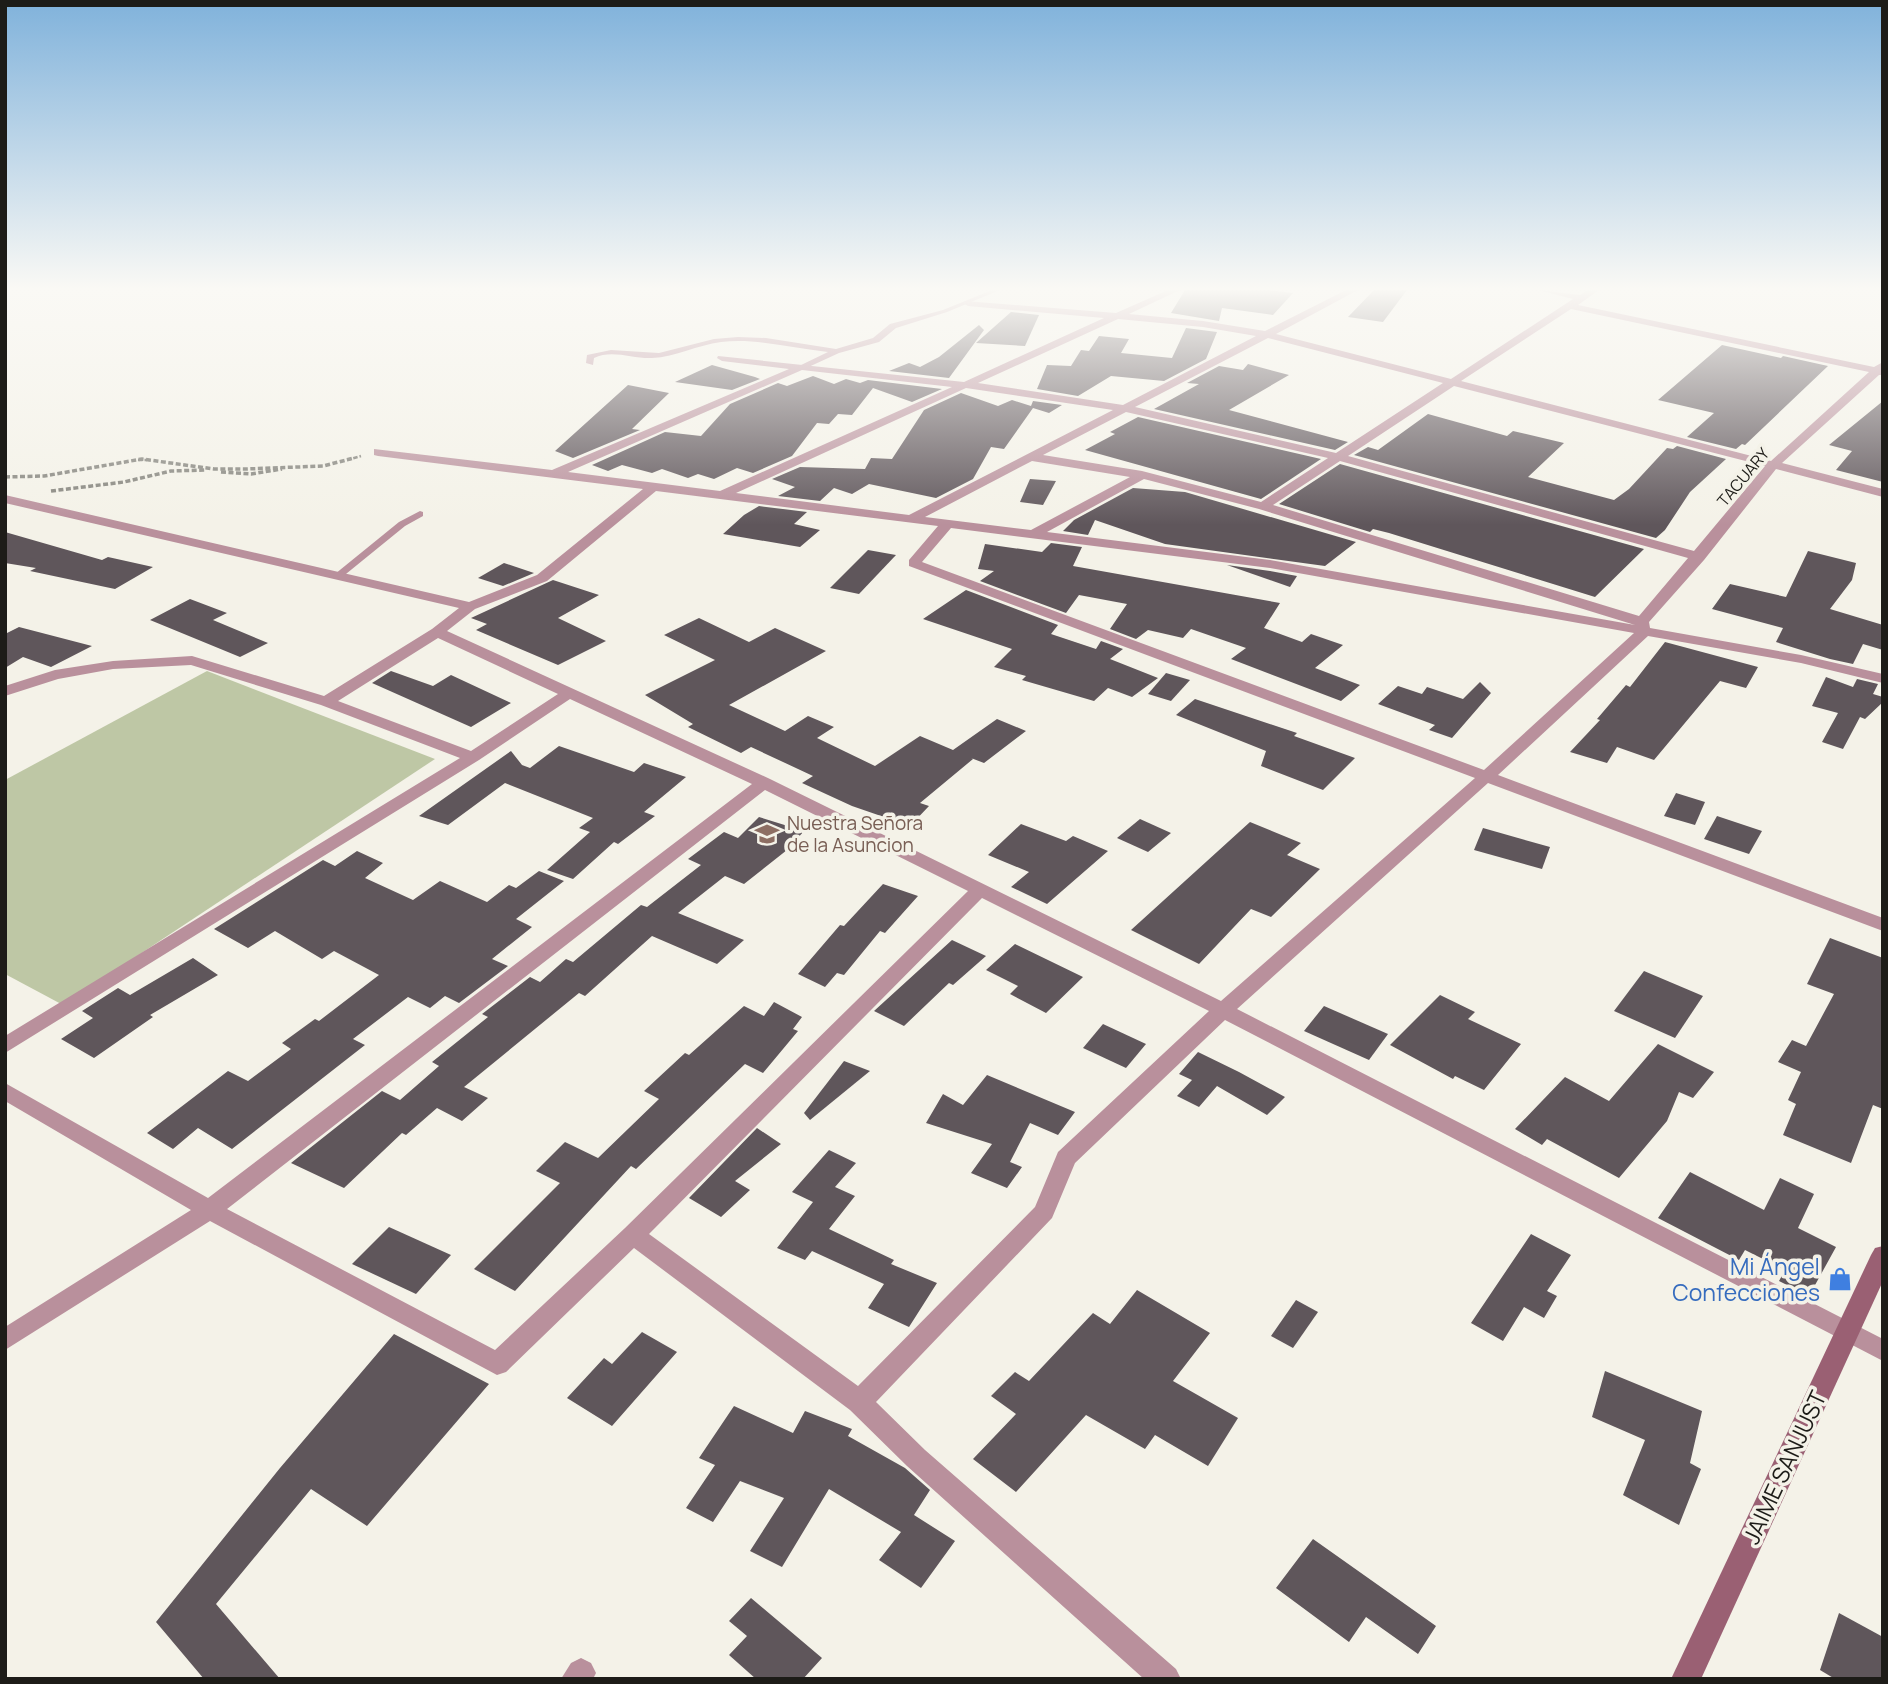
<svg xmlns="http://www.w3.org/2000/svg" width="1888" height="1684" font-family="Manrope,sans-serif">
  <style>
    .green { fill: #bec7a5 }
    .building { fill: #5f565b }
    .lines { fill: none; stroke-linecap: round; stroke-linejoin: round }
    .path-far1 { stroke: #83827b; stroke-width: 2.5; stroke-dasharray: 4.5 2; stroke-linecap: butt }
    .path { stroke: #83827b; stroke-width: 3.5; stroke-dasharray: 5 2.5; stroke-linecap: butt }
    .service { fill: #b9909c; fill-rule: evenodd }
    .minor { fill: #b9909c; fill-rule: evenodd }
    .secondary { fill: #9a6073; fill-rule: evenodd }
    .labels { text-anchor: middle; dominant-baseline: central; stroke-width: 7; stroke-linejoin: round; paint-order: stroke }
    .far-street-label { font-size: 16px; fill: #1d1c18; stroke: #f4f2e8 }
    .education-label { font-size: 19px; fill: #785e54; stroke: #f4f2e8; text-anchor: start }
    .near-shop-label { font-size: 23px; fill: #366cbe; stroke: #f4f2e8; text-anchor: end }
    .near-street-label { font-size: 23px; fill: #1d1c18; stroke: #f4f2e8 }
  </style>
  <rect width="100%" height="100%" fill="#f4f2e8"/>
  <path class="green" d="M207,671L435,759L63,1005L5,974V780Z"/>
  <g class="building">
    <path d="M1185,290H1269L1293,293L1273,315L1222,308L1219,321L1171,313Z"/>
    <path d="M1374,290H1407L1383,322L1348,317Z"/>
    <path d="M1011,312L1039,315L1025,346L976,343Z"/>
    <path d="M979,325L984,330L949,378L889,371L909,363L920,367L939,357Z"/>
    <path d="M1186,328L1217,332L1206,359L1164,381L1111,376L1078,396L1037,389L1047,365L1071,366L1081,350L1089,351L1099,336L1129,339L1121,353L1172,358Z"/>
    <path d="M1722,345L1781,358L1783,356L1828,366L1745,445L1742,444L1736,449L1687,437L1714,413L1658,400Z"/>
    <path d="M1248,364L1289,375L1229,410L1348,442L1335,450L1154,409L1199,384L1187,383L1219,366L1243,370Z"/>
    <path d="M712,365L755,377L760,379L732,390L675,382Z"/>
    <path d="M813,376L834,384L846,379L860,383L868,380L942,389L912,402L873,388L852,415L838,414L829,424L817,423L792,456L753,473L737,468L714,479L698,474L688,478L662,469L652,473L622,465L608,471L592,465L665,432L701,436L730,404L778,383L787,386Z"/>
    <path d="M628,385L669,393L632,429L640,430L573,458L555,451Z"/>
    <path d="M961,393L998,406L1012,400L1031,406L1033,401L1062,405L1049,413L1033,408L1004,449L991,447L973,479L936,498L869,484L852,494L834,488L820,501L778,496L795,487L772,479L800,467L865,469L871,458L892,459L924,410Z"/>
    <path d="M1883,401V482L1836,470L1852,451L1829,445Z"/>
    <path d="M1428,414L1507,436L1513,431L1564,443L1528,477L1614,500L1629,489L1667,448L1673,449L1677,446L1726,459L1690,492L1665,530L1656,538L1354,455L1368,447L1378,450Z"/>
    <path d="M1138,417L1321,459L1261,499L1085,450L1115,434L1110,432Z"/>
    <path d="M1340,464L1644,549L1595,597L1389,533L1373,529L1370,532L1279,504Z"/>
    <path d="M1030,479L1056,481L1043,505L1020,502Z"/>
    <path d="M1133,488L1185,492L1356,542L1325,566L1165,544L1095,520L1088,535L1063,531L1074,520Z"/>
    <path d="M759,506L807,512L794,524L820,530L800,547L723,534L744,515Z"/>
    <path d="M5,532L102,560L108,557L153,567L115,589L30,571L36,568L5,563Z"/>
    <path d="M1051,543L1082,547L1073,566L1280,603L1264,628L1302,642L1311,634L1343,645L1315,668L1360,685L1341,701L1231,659L1246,648L1191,629L1183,638L1148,630L1136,639L1110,629L1127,604L1079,595L1066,613L980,581L994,571L978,569L985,544L1042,552Z"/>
    <path d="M868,550L896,555L859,594L830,588Z"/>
    <path d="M1808,551L1856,563L1852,580L1830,609L1883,625V650L1863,644L1853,664L1830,659L1776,642L1783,628L1712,609L1730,584L1786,597Z"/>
    <path d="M504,563L534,573L503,586L478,578Z"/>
    <path d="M1227,565L1270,571L1297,576L1290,587Z"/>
    <path d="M553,580L599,595L558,618L606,641L558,665L476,630L487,624L471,618Z"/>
    <path d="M966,590L1058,625L1051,634L1096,649L1101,641L1123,649L1110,659L1158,678L1132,697L1108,688L1094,701L1022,680L1026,676L994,667L1012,649L923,619Z"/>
    <path d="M190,599L227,613L213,620L268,643L240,657L150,620Z"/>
    <path d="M699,618L749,642L775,628L826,651L729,705L785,731L808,716L834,727L817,738L875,766L920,736L953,750L997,719L1026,731L984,763L971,758L973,759L920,803L929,806L910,826L852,806L802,783L813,776L751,747L741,753L688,727L693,724L645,695L715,660L664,635Z"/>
    <path d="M19,627L92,646L51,667L23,657L5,668V634Z"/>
    <path d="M1665,642L1758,667L1746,688L1720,681L1654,760L1617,747L1607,763L1570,752L1600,720L1597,719L1626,685L1630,687Z"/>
    <path d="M391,671L433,686L451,675L511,703L471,727L372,683Z"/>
    <path d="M1166,673L1190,680L1171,701L1148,694Z"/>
    <path d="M1826,677L1853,687L1857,679L1878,684L1873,694L1883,697V702L1865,719L1860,717L1843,749L1822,742L1838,713L1812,706Z"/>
    <path d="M1480,682L1491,693L1452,738L1429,730L1435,725L1378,704L1398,686L1422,694L1427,687L1463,699Z"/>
    <path d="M1195,699L1297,733L1294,736L1355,758L1323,790L1261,766L1266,751L1176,715Z"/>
    <path d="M559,746L634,772L644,763L686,777L644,812L655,816L618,844L614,842L573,879L547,870L590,832L579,828L593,818L505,783L448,825L419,816L511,751L522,765L530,768Z"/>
    <path d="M1676,793L1705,802L1695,825L1664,816Z"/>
    <path d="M1717,816L1762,831L1749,854L1704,839Z"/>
    <path d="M759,817L804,831L787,850L744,884L725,876L678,913L744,940L717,964L652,936L585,996L579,993L464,1087L488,1098L462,1121L437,1108L406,1135L402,1133L344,1188L291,1163L382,1091L400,1100L439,1066L432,1062L488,1017L482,1014L530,977L540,982L566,959L573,962L641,905L647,907L701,865L688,859L724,832L738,838Z"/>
    <path d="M1140,819L1171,833L1148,852L1117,838Z"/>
    <path d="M1250,822L1301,843L1287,855L1320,869L1271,917L1251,909L1199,964L1131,930Z"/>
    <path d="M1021,824L1066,841L1073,836L1108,851L1047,904L1011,887L1029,872L988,855Z"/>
    <path d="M1483,828L1550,847L1542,869L1474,850Z"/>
    <path d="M357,851L383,863L365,878L413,900L440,881L487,902L509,885L516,888L539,871L564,881L516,919L532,927L492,959L508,966L459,1003L445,996L430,1008L408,997L353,1039L365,1045L232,1149L198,1128L173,1149L147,1133L228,1071L248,1081L291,1049L282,1043L315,1019L319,1021L379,975L334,951L322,959L275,931L248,948L214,929L323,860L335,866Z"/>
    <path d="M883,884L918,896L885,933L880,931L844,975L837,973L825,987L798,974L840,925L844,926Z"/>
    <path d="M1830,938L1883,958V1109L1873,1105L1851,1163L1783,1135L1796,1104L1788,1100L1801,1072L1778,1062L1792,1040L1806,1046L1834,994L1807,984Z"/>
    <path d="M952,940L986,956L953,985L949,983L904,1026L874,1011Z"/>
    <path d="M1015,944L1083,977L1046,1013L1010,994L1018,986L986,970Z"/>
    <path d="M193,958L218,975L150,1015L153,1017L94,1058L61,1039L93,1018L82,1011L118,988L130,995Z"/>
    <path d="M1644,971L1703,996L1675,1038L1614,1011Z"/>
    <path d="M1440,995L1475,1012L1468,1019L1521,1044L1484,1090L1455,1076L1453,1079L1390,1045Z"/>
    <path d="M774,1002L802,1017L793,1029L798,1031L763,1073L745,1064L636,1169L631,1166L515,1291L474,1269L560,1183L536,1171L565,1142L598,1158L659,1099L644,1091L685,1053L689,1055L744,1006L764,1016Z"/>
    <path d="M1324,1006L1388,1034L1369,1060L1304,1031Z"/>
    <path d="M1103,1024L1146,1044L1126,1068L1083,1048Z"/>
    <path d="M1658,1044L1714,1072L1693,1098L1679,1092L1667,1121L1619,1178L1547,1139L1542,1145L1515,1129L1565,1077L1609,1101Z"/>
    <path d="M1198,1052L1239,1072L1285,1097L1267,1115L1217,1086L1199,1107L1177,1096L1192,1080L1179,1074Z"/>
    <path d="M844,1061L870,1071L810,1120L804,1113Z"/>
    <path d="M987,1075L1075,1112L1058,1135L1030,1123L1010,1162L1022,1167L1007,1188L971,1173L992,1144L926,1123L943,1094L963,1105Z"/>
    <path d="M757,1128L781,1144L735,1181L750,1190L721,1217L689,1198Z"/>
    <path d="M829,1150L856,1163L835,1187L855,1196L829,1229L894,1260L891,1264L937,1283L909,1327L868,1308L884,1284L812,1251L805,1260L777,1248L813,1202L792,1192Z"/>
    <path d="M1690,1172L1764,1210L1780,1178L1814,1194L1798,1228L1836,1247L1809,1296L1779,1281L1785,1270L1745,1250L1739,1260L1658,1218Z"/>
    <path d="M389,1227L451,1255L416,1294L352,1264Z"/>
    <path d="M1531,1234L1571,1255L1547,1291L1557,1296L1544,1318L1524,1307L1503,1341L1471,1323Z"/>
    <path d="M1137,1290L1210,1333L1173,1381L1238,1418L1208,1466L1155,1435L1145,1449L1086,1415L1016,1492L973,1459L1016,1414L991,1396L1015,1372L1029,1381L1093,1313L1110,1324Z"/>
    <path d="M1296,1300L1318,1312L1293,1348L1271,1336Z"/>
    <path d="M642,1332L677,1352L612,1426L567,1398L604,1358L612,1364Z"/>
    <path d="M394,1334L489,1384L367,1526L311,1489L216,1604L280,1679H204L156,1622L280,1468Z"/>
    <path d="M1605,1371L1702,1411L1690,1463L1701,1469L1679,1525L1623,1495L1645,1440L1592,1417Z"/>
    <path d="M734,1406L793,1433L805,1411L852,1429L848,1436L905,1468L930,1490L914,1515L955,1541L921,1588L879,1560L901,1532L829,1489L782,1567L750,1551L784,1498L740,1481L713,1522L686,1508L715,1465L699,1458Z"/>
    <path d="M1313,1539L1436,1626L1418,1654L1366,1617L1349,1642L1276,1588Z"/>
    <path d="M751,1598L822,1658L803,1679H756L729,1655L747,1636L729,1621Z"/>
    <path d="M1839,1613L1883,1637V1679H1835L1820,1670Z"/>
  </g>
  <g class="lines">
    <g class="path-far1">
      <path d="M138,460H147"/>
      <path d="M347,460L361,456"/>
    </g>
    <g class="path">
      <path d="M221,472L251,474L282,469"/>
      <path d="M5,477L44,476L142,459L214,469H246L323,466L354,458"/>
      <path d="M51,491L124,482L171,471L205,470"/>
    </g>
    <g class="service">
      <path d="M992,290H1000L947,312L896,328L879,342L839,353L802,370L798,368L799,366L828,352C792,348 757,338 721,342C697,345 676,357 652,358C633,359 612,349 594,358L593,365L586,363L587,355L611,350L659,353L714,339L738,337L766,338L836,349L873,338L890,324L943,310Z"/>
      <path d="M420,511L423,512V516L405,526L341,578H335V574L399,522Z"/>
    </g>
    <g class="minor">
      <path d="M1168,290H1180L1129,314L1203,321L1265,331L1346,290H1358L1276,334L1451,379L1573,299L1538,290L1580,295L1588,290H1599L1578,305L1874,367L1883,362V375H1879L1782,463L1883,489V497L1776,469L1704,560L1649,622L1650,628L1801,655L1883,674V683L1801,663L1648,636L1498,775L1883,918V931L1488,783L1237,1009L1883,1339V1361L1225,1020L1075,1163L1052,1218L876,1402L925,1450L1176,1669L1181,1679H1144L907,1466L850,1410L634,1248L506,1372L497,1375L210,1221L5,1350V1327L191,1210L5,1101V1083L208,1198L752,784L570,699L479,760L5,1053V1036L460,758L321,705L191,665L113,669L58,679L5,696V686L55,670L113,661L192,656L324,696L432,629L459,608L5,503V495L469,602L537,575L643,489L378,456L374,455V449L552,470L789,369L722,361L717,358L718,356L964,382L1104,318L968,306L963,303L965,301L1116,313ZM1571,309L1869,372L1771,461L1461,381ZM1118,319L1203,327L1256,336L1123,405L978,383ZM1268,338L1443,383L1336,453L1135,407ZM802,370L952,387L720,491L568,472ZM1454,386L1765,466L1694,551L1348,456ZM966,388L1113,410L909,515L736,493ZM1126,412L1328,458L1261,502L1142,471L1043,455ZM1032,461L1130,477L1031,530L925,517ZM1340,461L1688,558L1639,616L1273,505ZM1144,479L1259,509L1635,625L1270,560L1047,532ZM656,491L938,526L909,560V566L1475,778L1221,1001L770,779L447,631L475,609L547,581ZM951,528L1270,568L1634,633L1484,770L922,562ZM438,638L558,694L471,751L338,701ZM765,790L968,891L625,1228L495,1350L227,1209ZM982,898L1209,1011L1058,1152L1035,1207L858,1386L649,1234Z"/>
      <path d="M581,1658L591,1663L596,1673L593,1679H561L571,1663Z"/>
    </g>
    <path class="secondary" d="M1883,1246V1281L1701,1679H1671L1871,1255L1875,1248Z"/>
  </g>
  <linearGradient id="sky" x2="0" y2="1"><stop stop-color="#80b2db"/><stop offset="0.55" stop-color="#faf9f5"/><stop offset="1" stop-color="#faf9f5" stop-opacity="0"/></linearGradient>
  <rect width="1888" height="525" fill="url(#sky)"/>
  <defs>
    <g id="school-bare" transform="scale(1.89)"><path d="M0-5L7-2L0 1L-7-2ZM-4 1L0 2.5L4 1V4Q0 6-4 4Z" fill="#8d6e63" stroke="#f4f2e8" stroke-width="2.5" paint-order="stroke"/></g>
    <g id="shop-bare" transform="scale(1.89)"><path d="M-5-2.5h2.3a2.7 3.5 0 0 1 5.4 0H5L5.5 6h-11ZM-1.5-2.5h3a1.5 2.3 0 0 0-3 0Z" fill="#3f7fe0" stroke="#f4f2e8" stroke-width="2.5" paint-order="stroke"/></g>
  </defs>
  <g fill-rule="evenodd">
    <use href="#school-bare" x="767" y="834"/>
    <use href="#shop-bare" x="1840" y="1279"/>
  </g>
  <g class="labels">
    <g class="far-street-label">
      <text transform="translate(1743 477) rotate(-50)">TACUARY</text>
    </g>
    <g class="education-label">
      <text x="787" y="823">Nuestra Señora<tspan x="787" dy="22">de la Asuncion</tspan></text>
    </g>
    <g class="near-shop-label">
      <text x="1820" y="1266">Mi Ángel<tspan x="1820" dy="26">Confecciones</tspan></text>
    </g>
    <g class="near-street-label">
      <text transform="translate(1784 1467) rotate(-65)">JAIME SANJUST</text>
    </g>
  </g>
  <rect width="1888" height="1684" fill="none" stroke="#1d1c18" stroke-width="14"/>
</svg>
